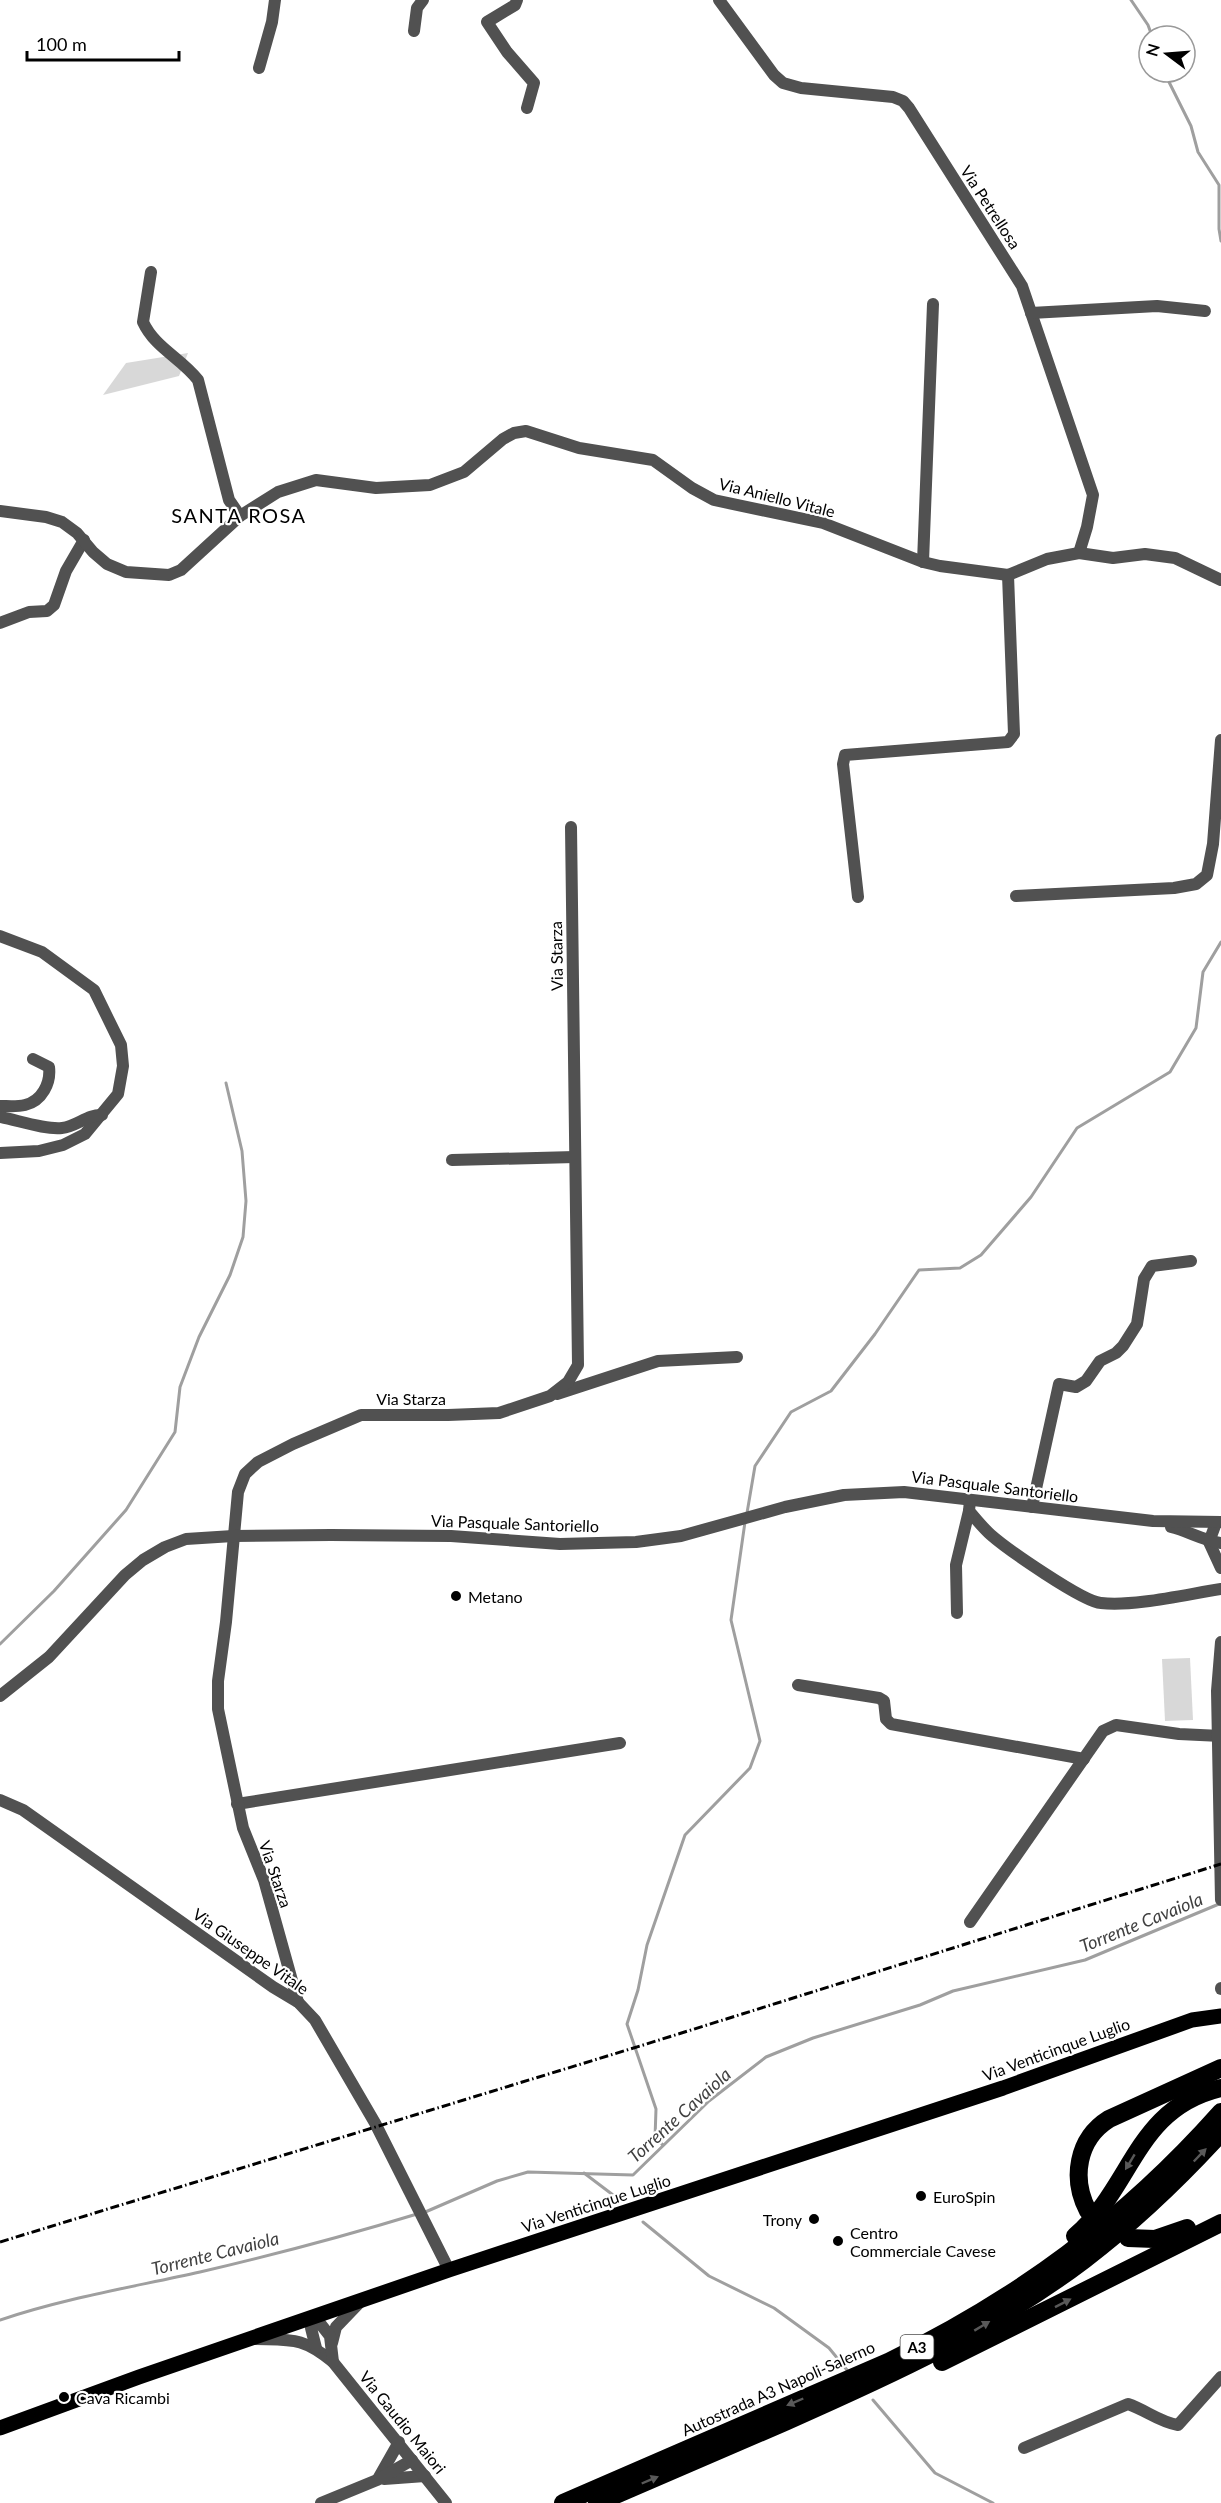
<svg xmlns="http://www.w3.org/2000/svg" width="1221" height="2503" font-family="Lato,sans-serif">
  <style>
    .green { fill: #d8d8d8 }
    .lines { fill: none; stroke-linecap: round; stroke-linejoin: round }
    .stream { stroke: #9f9f9f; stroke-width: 3 }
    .minor { stroke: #515151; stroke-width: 12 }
    .tertiary { stroke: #515151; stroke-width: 12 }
    .primary { stroke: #000; stroke-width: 15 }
    .motorway { stroke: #000; stroke-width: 18 }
    .rail { stroke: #000; stroke-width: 3; stroke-dasharray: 9 3 1.5 3; stroke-linecap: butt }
    .oneway { fill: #595959 }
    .poi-dot { fill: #000; stroke: #fff; stroke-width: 2 }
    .labels { text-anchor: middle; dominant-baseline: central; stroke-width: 4.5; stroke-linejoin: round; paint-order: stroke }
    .shield { fill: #fff; stroke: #4c4c4c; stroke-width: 1.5 }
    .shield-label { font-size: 15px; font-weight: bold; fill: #000 }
    .street-label { font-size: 16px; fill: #000; stroke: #fff }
    .poi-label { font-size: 16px; fill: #000; stroke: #fff; text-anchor: start }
    .water-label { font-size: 18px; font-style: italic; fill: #404040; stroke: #fff }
    .quarter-label { font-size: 20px; letter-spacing: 1.5px; fill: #000; stroke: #fff }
  </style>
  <rect width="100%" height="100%" fill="#fff"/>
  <g class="green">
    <path d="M188,353L179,376L103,395L126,363Z"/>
    <path d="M1190,1658L1193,1720L1165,1721L1162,1659Z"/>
  </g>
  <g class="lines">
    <g class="stream">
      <path d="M1131,0L1148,25L1152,36"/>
      <path d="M1164,72L1191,126L1198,152L1219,185V229L1221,241"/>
      <path d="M747,1513L755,1466L791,1412L831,1391L875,1334L919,1270L960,1268L981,1255L1031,1197L1077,1128L1170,1072L1196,1028L1203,972L1221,942"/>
      <path d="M0,1644L54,1591L126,1510L175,1432L180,1387L199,1337L230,1275L243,1237L246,1201L242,1151L226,1083"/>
      <path d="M663,2145L655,2138L656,2109L627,2024L638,1990L647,1945L685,1835L750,1768L760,1741L731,1620L745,1522"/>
      <path d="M584,2173L621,2201"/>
      <path d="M423,2213L497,2181L528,2172L633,2175L709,2101L766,2057L813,2038L920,2005L953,1991L1085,1960L1219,1904"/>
      <path d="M643,2222L709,2276L774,2308L829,2348L847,2370"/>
      <path d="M0,2320C65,2298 133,2287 200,2272C273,2255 345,2236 417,2214"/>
      <path d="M873,2400L935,2473L993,2503"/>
    </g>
    <g class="minor">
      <path d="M517,0L515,5L487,22L507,52L534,83L527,108"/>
      <path d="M719,0L774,75L783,83L801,88L893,97L903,101L909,108L1022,286L1093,495L1087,527L1079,553"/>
      <path d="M414,31L417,8L423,0"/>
      <path d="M259,68L272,22L275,0"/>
      <path d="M151,272L143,322C155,348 181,358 198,380L229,500L240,516"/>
      <path d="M1031,313L1157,306L1205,311"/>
      <path d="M923,562L933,304"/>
      <path d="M0,623L29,612L47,611L54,605L66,571L84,540"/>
      <path d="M1016,896L1174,888L1196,884L1207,875L1213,844L1221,740"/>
      <path d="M858,897L843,764L845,755L1008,742L1014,734L1008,575"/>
      <path d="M0,936L42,952L94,990L121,1045L123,1066L118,1094L85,1134L63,1145L39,1151L0,1153"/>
      <path d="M0,1106C8,1106 17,1107 25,1105C42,1101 51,1083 49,1067L33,1059"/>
      <path d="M0,1117C17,1120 45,1130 62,1128C76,1127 88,1114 102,1115"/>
      <path d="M452,1160L575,1157"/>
      <path d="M557,1394L658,1361L737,1357"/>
      <path d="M970,1500L969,1511C976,1519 983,1528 991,1535C1007,1549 1083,1602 1101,1603C1133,1607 1188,1594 1221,1589"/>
      <path d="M1032,1507L1059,1384L1076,1387L1086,1381L1100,1361L1116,1353L1123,1346L1137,1324L1144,1279L1152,1266L1191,1261"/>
      <path d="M957,1613L956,1565L969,1511"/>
      <path d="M798,1685L879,1698L884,1701L886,1719L891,1724L1084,1759"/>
      <path d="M237,1804L620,1743"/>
      <path d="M970,1922L1103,1731L1116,1725L1179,1734L1221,1736"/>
      <path d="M298,2002L264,1880L243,1828L218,1709V1681L226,1622L238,1492L245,1474L258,1462L293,1444L361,1415H448L499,1413L550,1396L568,1382L578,1365L571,827"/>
      <path d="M1024,2448L1128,2404C1146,2410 1159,2422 1178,2425L1221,2377"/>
      <path d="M378,2479L399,2442"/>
      <path d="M384,2479L425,2476"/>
      <path d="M321,2503L377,2480L412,2460"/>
    </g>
    <g class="tertiary">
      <path d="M0,511L46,517L62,522L77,533L93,552L107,564L126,572L169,575L181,570L240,516L278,492L316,480L376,488L430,485L464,472L503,439L514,433L526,431L579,448L653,460L692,488L714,500L823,523L923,562L940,566L1008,575L1047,559L1079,553L1113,558L1145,554L1175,558L1221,580"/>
      <path d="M1216,1523L1209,1542L1221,1568"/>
      <path d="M1171,1527C1188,1531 1204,1541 1221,1543"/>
      <path d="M1221,1642L1217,1691L1221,1900"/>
      <path d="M0,1696L49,1657L125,1575L143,1560L165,1547L186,1539L233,1536L331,1535L451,1536L560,1544L636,1542L681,1536L785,1507L844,1495L904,1492L1153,1521L1221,1522"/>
      <path d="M0,1800L23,1810L273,1987L298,2002L315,2020L375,2123L449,2270"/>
      <path d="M1221,1988V1989"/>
      <path d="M255,2339C292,2340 303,2337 333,2362L446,2503"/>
      <path d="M332,2343L336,2327L360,2302"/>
      <path d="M316,2348L311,2328L315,2317L330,2336L333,2362"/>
    </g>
    <path class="primary" d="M0,2428L139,2377L449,2270L1003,2088L1192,2020L1221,2016"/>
    <g class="motorway">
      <path d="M1088,2211C1071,2179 1077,2139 1109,2119L1221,2068"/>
      <path d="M1075,2236C1133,2187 1135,2108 1221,2088"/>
      <path d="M1128,2238L1155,2239L1187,2228"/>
      <path d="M942,2362L1221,2223"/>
      <path d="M563,2503L888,2362C1018,2299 1125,2220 1221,2112"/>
      <path d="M597,2503C659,2476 722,2449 785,2422C889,2376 993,2329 1084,2260C1134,2222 1179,2179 1221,2133"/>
    </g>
    <path class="rail" d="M0,2242L640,2046L1221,1864"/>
  </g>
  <defs><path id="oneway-solid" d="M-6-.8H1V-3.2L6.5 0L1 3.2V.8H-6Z" transform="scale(1.5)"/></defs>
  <g class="oneway">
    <use href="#oneway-solid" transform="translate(1200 2155) rotate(-46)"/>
    <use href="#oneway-solid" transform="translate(1130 2162) rotate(121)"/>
    <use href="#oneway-solid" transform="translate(1063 2303) rotate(-27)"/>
    <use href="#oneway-solid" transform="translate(982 2326) rotate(-31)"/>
    <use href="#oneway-solid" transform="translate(795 2402) rotate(157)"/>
    <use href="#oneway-solid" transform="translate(650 2480) rotate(-23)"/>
  </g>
  <g class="poi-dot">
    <circle cx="456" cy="1596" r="6"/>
    <circle cx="921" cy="2196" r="6"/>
    <circle cx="814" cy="2219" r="6"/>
    <circle cx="838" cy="2241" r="6"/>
    <circle cx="64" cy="2397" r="6"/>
  </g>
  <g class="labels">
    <rect class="shield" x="900.5" y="2335" width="33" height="24" rx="4.5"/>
    <g class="shield-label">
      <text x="917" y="2347">A3</text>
    </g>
    <g class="street-label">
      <text transform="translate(991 207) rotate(57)">Via Petrellosa</text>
      <text transform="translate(777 497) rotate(14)">Via Aniello Vitale</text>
      <text transform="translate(556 956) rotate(-91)">Via Starza</text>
      <text x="411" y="1398">Via Starza</text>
      <text transform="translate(995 1486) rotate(7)">Via Pasquale Santoriello</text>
      <text transform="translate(515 1523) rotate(2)">Via Pasquale Santoriello</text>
      <text transform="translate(276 1874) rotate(71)">Via Starza</text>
      <text transform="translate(251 1951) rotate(35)">Via Giuseppe Vitale</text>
      <text transform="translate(1056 2049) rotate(-20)">Via Venticinque Luglio</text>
      <text transform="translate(596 2203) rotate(-18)">Via Venticinque Luglio</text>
      <text transform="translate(778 2388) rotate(-24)">Autostrada A3 Napoli-Salerno</text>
      <text transform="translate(403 2422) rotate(51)">Via Gaudio Maiori</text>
    </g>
    <g class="poi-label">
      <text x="468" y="1596">Metano</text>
      <text x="933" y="2196">EuroSpin</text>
      <text x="802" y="2219" text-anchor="end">Trony</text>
      <text x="850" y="2232">Centro<tspan x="850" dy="18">Commerciale Cavese</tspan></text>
      <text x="76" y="2397">Cava Ricambi</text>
    </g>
    <g class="water-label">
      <text transform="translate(1141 1922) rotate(-22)">Torrente Cavaiola</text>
      <text transform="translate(679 2115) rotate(-42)">Torrente Cavaiola</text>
      <text transform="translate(215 2253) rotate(-14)">Torrente Cavaiola</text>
    </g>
    <g class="quarter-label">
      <text x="239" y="515">SANTA ROSA</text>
    </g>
  </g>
  <g transform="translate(1167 54) rotate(286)"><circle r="28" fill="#ffffff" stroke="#999999" stroke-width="1.5"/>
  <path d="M0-4.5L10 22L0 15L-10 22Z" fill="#000000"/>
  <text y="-9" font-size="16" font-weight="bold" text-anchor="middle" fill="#000000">N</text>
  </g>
  <path d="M27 51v9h152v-9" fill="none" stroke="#000000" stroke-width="3"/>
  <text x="36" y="51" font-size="18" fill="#000000" stroke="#ffffff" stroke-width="4.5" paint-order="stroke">100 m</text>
</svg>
